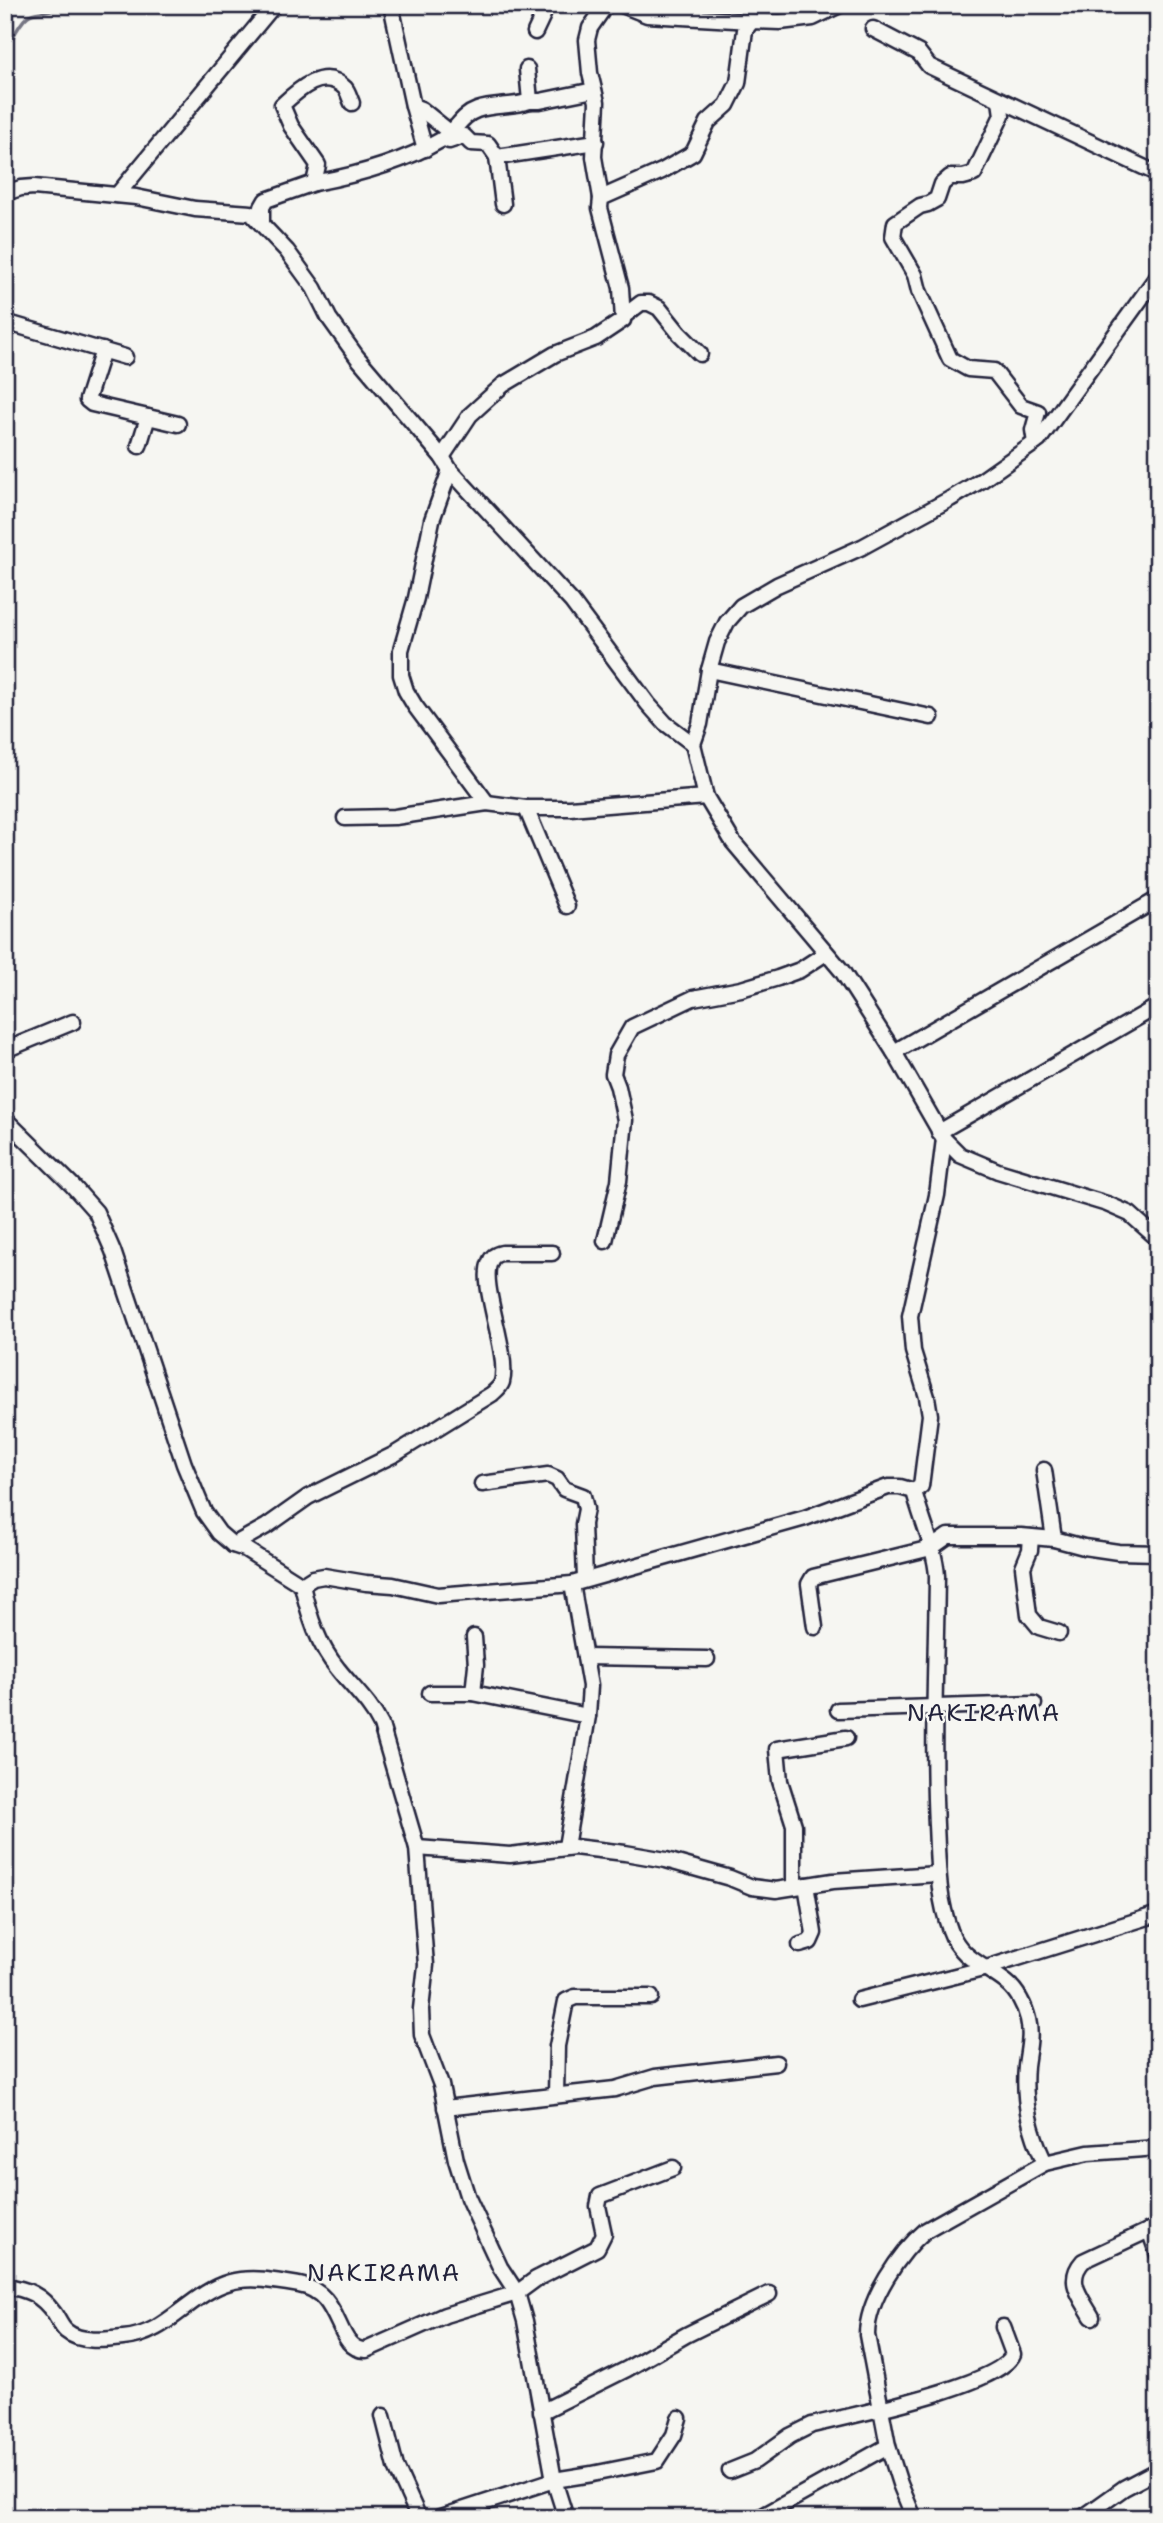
<svg xmlns="http://www.w3.org/2000/svg" width="1163" height="2523" font-family="'Shantell Sans',sans-serif">
  <style>
    .lines { fill: none; stroke-linecap: round; stroke-linejoin: round }
    .stream { stroke: #757583; stroke-width: 3.5 }
    .minor-casing { stroke: #22223b; stroke-width: 19 }
    .minor { stroke: #f6f6f2; stroke-width: 14 }
    .labels { text-anchor: middle; dominant-baseline: central; stroke-width: 5; stroke-linejoin: round; paint-order: stroke }
    .quarter-label { font-size: 24px; letter-spacing: 2px; fill: #22223b; stroke: #f6f6f2 }
  </style>
  <rect width="100%" height="100%" fill="#f6f6f2"/>
  <filter id="ink" filterUnits="userSpaceOnUse"><feTurbulence type="fractalNoise" baseFrequency=".0143" numOctaves="2"/><feDisplacementMap in="SourceGraphic" scale="14" xChannelSelector="R" yChannelSelector="G"/><feConvolveMatrix kernelMatrix="1 2 1 2 8 2 1 2 1" color-interpolation-filters="sRGB"/></filter>
  <g filter="url(#ink)">
    <g class="lines">
      <path class="stream" d="M5,41L12,39C32,0 34,20 65,5"/>
      <g class="minor-casing">
        <g id="minor">
          <path d="M391,5L413,106L425,149"/>
          <path d="M517,5L533,7L543,15L535,32"/>
          <path d="M622,5L647,15L752,21"/>
          <path d="M873,29L919,53L929,66L1158,174"/>
          <path d="M530,101H540L594,90"/>
          <path d="M1000,101L1002,115L974,174L963,177H950L942,184L937,199L928,204L920,206L895,223L893,237L915,275L919,291L950,359L968,369L994,371L1021,406L1038,412L1033,430L1035,443"/>
          <path d="M413,106L421,109L452,134"/>
          <path d="M448,138L449,141L464,136L471,143L488,144L497,157L596,142"/>
          <path d="M497,157L503,204"/>
          <path d="M314,183C357,175 403,162 441,140C456,132 460,116 477,110C494,104 513,107 530,101L527,69"/>
          <path d="M5,193L21,188L34,187L136,197L195,209L251,213L287,251L314,288L329,318L357,357L442,457L450,470L572,602L648,704L665,723L693,744"/>
          <path d="M117,195L274,5"/>
          <path d="M601,198L594,157L597,102L590,73L587,40L590,28L606,5"/>
          <path d="M262,223V207L266,200L314,183L318,165L291,126L282,105C298,90 324,66 345,88C348,91 350,99 352,103"/>
          <path d="M1158,275L1039,440L982,480L950,499L862,547L777,585L741,606L727,622L717,642L709,670L700,724L693,744L706,797L733,842L842,971L894,1052L944,1139L960,1155L998,1171L1107,1204L1130,1214L1158,1239"/>
          <path d="M624,316L641,303H649L659,308L679,333L700,354"/>
          <path d="M5,322L125,357"/>
          <path d="M103,350L87,400L92,404L178,424"/>
          <path d="M139,446L148,417"/>
          <path d="M442,457L470,415L503,385L555,354L596,338L623,320L621,288L600,208L601,198L662,171L693,153L708,122L727,105L738,83L745,30L752,21L780,22L813,18L840,5"/>
          <path d="M450,470L432,520L416,598L401,650V675L406,691L415,706L487,803"/>
          <path d="M709,670L931,717"/>
          <path d="M526,808L567,906"/>
          <path d="M345,818L395,817L487,803L526,808H570L706,797"/>
          <path d="M5,1050L73,1022"/>
          <path d="M894,1052L1158,899"/>
          <path d="M5,1119L72,1185L96,1212L113,1251L184,1464L204,1512L219,1533L233,1545L245,1549L302,1585C309,1616 318,1645 338,1669C353,1688 370,1703 381,1725L417,1848L426,1965L421,2009L422,2035L441,2085L456,2160L468,2198L500,2267L517,2293L525,2321L554,2480L566,2518"/>
          <path d="M939,1132L1158,1006"/>
          <path d="M944,1139L937,1195L910,1316L913,1351L927,1397L930,1415L921,1486L914,1491C921,1520 935,1547 937,1576C936,1659 932,1742 936,1825C938,1861 937,1896 950,1930C960,1959 986,1966 1007,1983C1017,1991 1025,2006 1028,2019C1032,2036 1028,2049 1026,2066C1023,2102 1030,2131 1045,2163"/>
          <path d="M605,1241L619,1181L625,1120L618,1087L613,1074L616,1055L632,1027L693,998L741,989L778,978L800,970L826,953"/>
          <path d="M1044,1470L1054,1539"/>
          <path d="M482,1484L548,1475L557,1479L564,1489L583,1496L586,1509L583,1524L585,1579"/>
          <path d="M1031,1537L1030,1550L1023,1567L1029,1615L1039,1627L1059,1633"/>
          <path d="M233,1545L267,1526L308,1497L395,1454L492,1394C496,1390 500,1388 502,1382C510,1353 479,1284 490,1262C492,1256 496,1254 502,1253H552"/>
          <path d="M302,1585L313,1578L324,1576L366,1583L393,1585L438,1595L572,1584L805,1518L888,1487H900L914,1491"/>
          <path d="M815,1627L809,1584L813,1577L931,1548L948,1536H1021L1054,1539L1084,1547L1118,1552L1158,1553"/>
          <path d="M585,1657L707,1659"/>
          <path d="M430,1693H473L588,1716"/>
          <path d="M473,1693L476,1665L474,1637"/>
          <path d="M838,1710L1034,1704"/>
          <path d="M566,1847L588,1716L590,1686L572,1584"/>
          <path d="M417,1848L510,1855L574,1847L625,1853L666,1860L730,1878L752,1887L776,1890L833,1881L937,1874"/>
          <path d="M794,1886V1825L780,1781L777,1749L846,1738"/>
          <path d="M800,1945L810,1942L814,1933L806,1885"/>
          <path d="M859,2000L983,1969L1158,1914"/>
          <path d="M556,2095L557,2046L566,2001L575,1997H651"/>
          <path d="M445,2108L615,2089L655,2077L776,2063"/>
          <path d="M1149,2230L1158,2255"/>
          <path d="M5,2286C28,2289 41,2295 54,2313C58,2319 61,2327 66,2331C80,2343 106,2340 123,2338C167,2335 190,2293 230,2282C251,2276 277,2281 299,2285C344,2292 334,2351 366,2350L445,2315L517,2293L536,2279L597,2248L604,2234L598,2206L600,2196L673,2168"/>
          <path d="M1092,2317C1081,2297 1065,2281 1083,2261L1158,2226"/>
          <path d="M541,2412L627,2369L686,2335L769,2294"/>
          <path d="M383,2416L396,2467L419,2518"/>
          <path d="M730,2471L755,2461L790,2436L812,2425C847,2416 1001,2386 1013,2354L1003,2327"/>
          <path d="M438,2518L554,2480L592,2474L657,2461L674,2435L679,2418"/>
          <path d="M759,2518L888,2446"/>
          <path d="M914,2518L900,2484L888,2446L867,2335C867,2300 900,2252 926,2230L1045,2163L1088,2153L1158,2148"/>
          <path d="M1082,2518L1124,2488L1158,2470"/>
        </g>
      </g>
      <use href="#minor" class="minor"/>
    </g>
  </g>
  <g class="labels">
    <g class="quarter-label">
      <text x="984" y="1713">NAKIRAMA</text>
      <text x="384" y="2273">NAKIRAMA</text>
    </g>
  </g>
  <rect width="1163" height="2523" fill="none" stroke="#f6f6f2" stroke-width="28"/>
  <rect x="14" y="14" width="1135" height="2495" fill="none" stroke="#22223b" stroke-width="2.5" filter="url(#ink)"/>
</svg>
